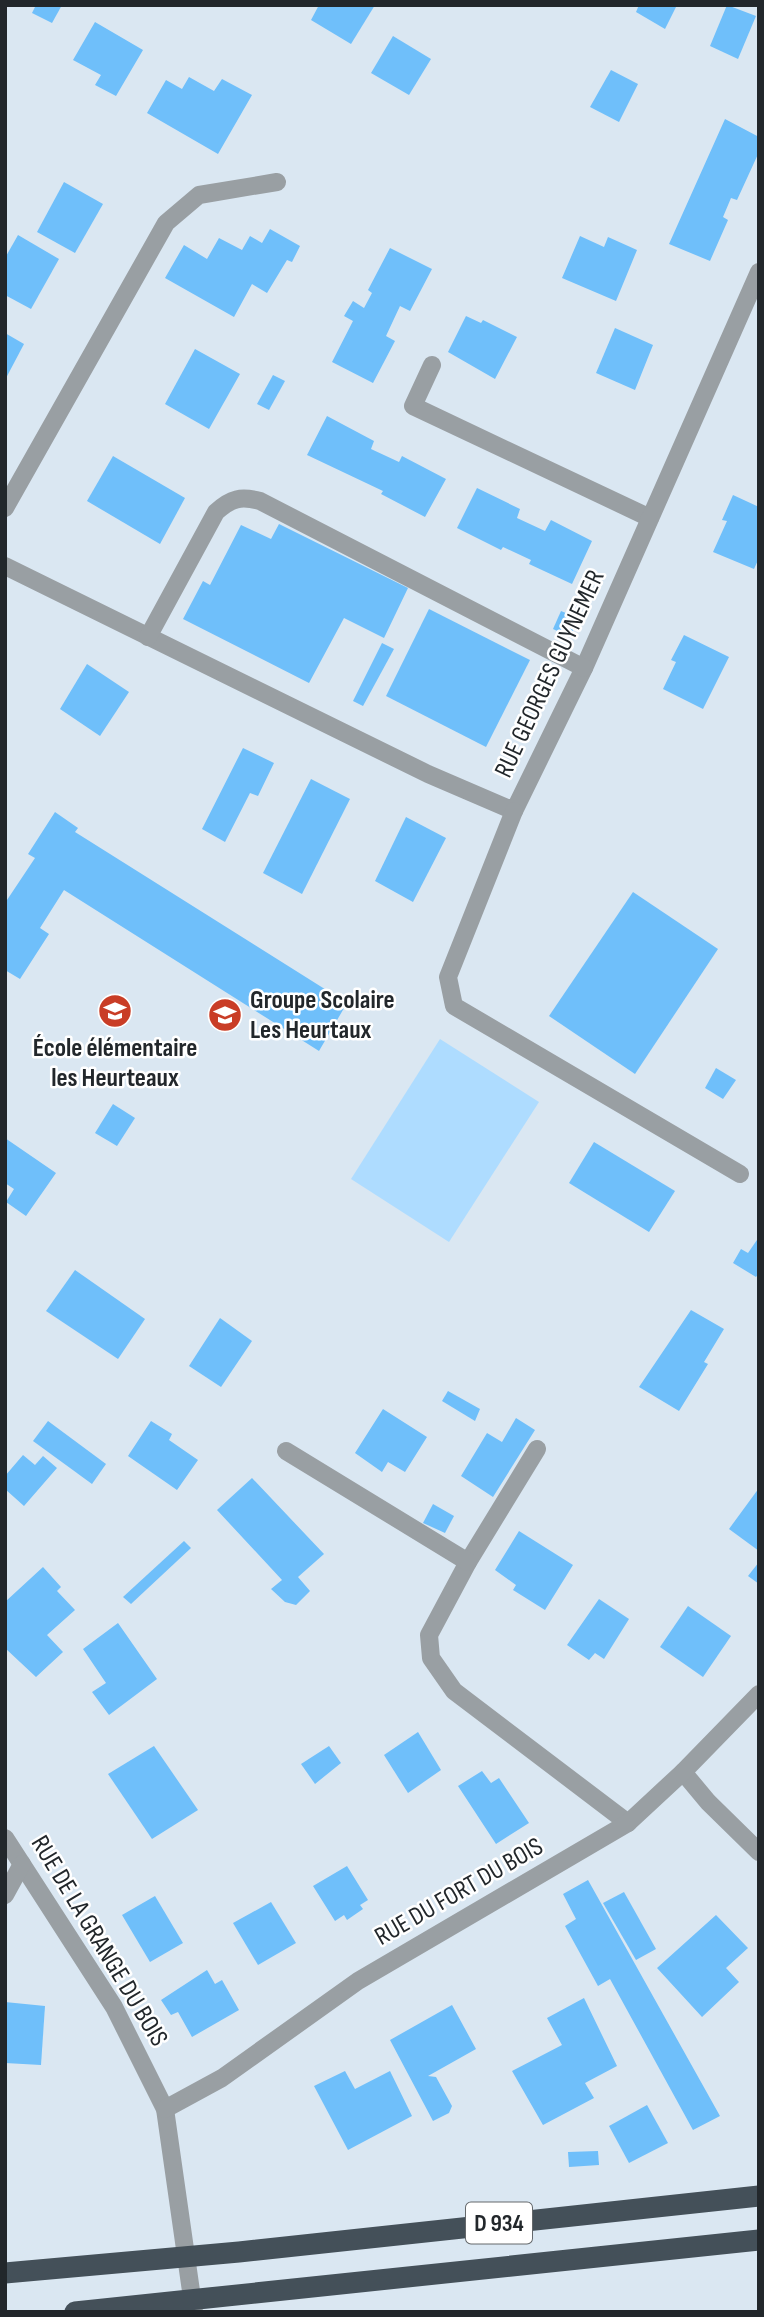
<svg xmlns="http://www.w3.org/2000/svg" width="764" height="2317" font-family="'Sofia Sans Condensed',sans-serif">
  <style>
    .green { fill: #aedcff }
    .building { fill: #6fbffa }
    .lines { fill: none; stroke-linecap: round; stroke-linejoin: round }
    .minor { stroke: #999fa3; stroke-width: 18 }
    .highway { stroke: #445059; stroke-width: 21 }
    .labels { text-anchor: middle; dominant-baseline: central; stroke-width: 5; stroke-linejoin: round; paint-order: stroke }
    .shield { fill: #fff; stroke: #64686b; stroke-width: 2 }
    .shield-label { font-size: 24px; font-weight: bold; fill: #22272b }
    .street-label { font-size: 26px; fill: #22272b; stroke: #fff }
    .poi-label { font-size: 26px; font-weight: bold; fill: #22272b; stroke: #fff; text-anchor: start }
  </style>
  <rect width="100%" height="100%" fill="#dae7f2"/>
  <path class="green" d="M440,1039L539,1102L449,1242L351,1179Z"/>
  <g class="building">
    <path d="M36,5H62L52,23L32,13Z"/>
    <path d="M319,5H375L351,44L311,20Z"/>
    <path d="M639,5H677L665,29L636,12Z"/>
    <path d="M727,5L756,16L738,59L710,46Z"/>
    <path d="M95,22L143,50L116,96L95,85L101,75L73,60Z"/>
    <path d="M393,36L431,59L409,95L371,73Z"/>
    <path d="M611,70L638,84L619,122L590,107Z"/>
    <path d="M189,77L214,91L222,79L252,95L218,154L147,113L166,80L182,89Z"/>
    <path d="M725,119L759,137V152L737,200L731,198L723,217L728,220L710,261L669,244Z"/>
    <path d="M64,182L103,204L75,253L37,232Z"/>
    <path d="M270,229L300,246L292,262L287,260L267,293L252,284L234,317L165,278L184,245L207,259L219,238L242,250L250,236L262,243Z"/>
    <path d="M18,235L59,259L31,309L5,295V258Z"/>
    <path d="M580,236L604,247L608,237L637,250L616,301L562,278Z"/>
    <path d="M390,248L432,269L410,311L400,306L386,336L395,341L373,383L332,362L353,321L344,316L353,301L364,308L372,293L368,290Z"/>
    <path d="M466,316L481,323L483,320L517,337L495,379L448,352Z"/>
    <path d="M615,328L653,345L635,390L596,373Z"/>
    <path d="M5,333L24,344L5,380Z"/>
    <path d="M195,349L240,374L209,429L165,404Z"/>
    <path d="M273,375L285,381L269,410L257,404Z"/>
    <path d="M327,416L374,441L371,449L399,462L402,456L446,479L425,517L381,494L383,491L307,455Z"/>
    <path d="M113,456L185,498L160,544L87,501Z"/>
    <path d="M477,488L520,509L517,518L545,531L551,520L592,541L572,584L529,564L531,560L516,553L503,547L501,550L457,528Z"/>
    <path d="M733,495L759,507V558L754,569L713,552L727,521L722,520Z"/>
    <path d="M279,524L408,588L384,638L344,618L309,683L183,619L203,581L210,585L241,525L271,539Z"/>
    <path d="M429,609L530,660L486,747L386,696Z"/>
    <path d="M561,611L578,618L570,637L553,629Z"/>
    <path d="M684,635L729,657L703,709L663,689L676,662L671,660Z"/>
    <path d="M382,643L394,649L363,706L353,701Z"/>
    <path d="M87,664L129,692L100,736L60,709Z"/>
    <path d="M243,748L274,763L258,796L250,793L225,842L202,829Z"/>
    <path d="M311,779L350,799L302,894L263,873Z"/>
    <path d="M55,812L78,828L75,832L347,1003L319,1051L64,890L40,928L49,934L20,979L5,970V903L35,858L28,854Z"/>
    <path d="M406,817L446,838L413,902L375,881Z"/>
    <path d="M633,892L718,949L635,1074L549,1016Z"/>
    <path d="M716,1068L736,1080L723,1099L705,1088Z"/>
    <path d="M113,1104L135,1118L117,1146L95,1133Z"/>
    <path d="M5,1138L56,1173L26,1216L6,1202L14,1189L5,1183Z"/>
    <path d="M594,1142L675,1191L649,1232L569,1183Z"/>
    <path d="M759,1237V1273L756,1277L733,1263L741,1249L748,1253Z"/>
    <path d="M75,1270L145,1319L118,1359L46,1311Z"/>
    <path d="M691,1310L724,1329L704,1362L708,1364L679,1411L639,1387Z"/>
    <path d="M220,1318L252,1341L221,1387L189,1366Z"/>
    <path d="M448,1391L480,1409L475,1421L442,1401Z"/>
    <path d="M383,1409L427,1437L405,1472L388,1462L382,1472L355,1453Z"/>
    <path d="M516,1418L535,1430L493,1497L461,1476L487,1433L502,1442Z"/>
    <path d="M48,1421L106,1464L92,1484L33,1441Z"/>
    <path d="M151,1421L172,1434L169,1440L198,1460L177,1490L128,1456Z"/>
    <path d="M23,1455L35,1465L43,1456L57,1468L24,1506L5,1489V1476Z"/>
    <path d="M252,1478L324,1554L298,1577L310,1591L296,1605L285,1602L271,1589L282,1580L217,1510Z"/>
    <path d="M759,1488V1551L729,1529Z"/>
    <path d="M433,1504L454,1516L445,1533L423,1523Z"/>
    <path d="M519,1531L573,1565L545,1610L513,1590L516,1585L495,1570Z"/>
    <path d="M184,1541L191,1548L131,1604L123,1597Z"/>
    <path d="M759,1562V1584L748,1576Z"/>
    <path d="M43,1567L61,1587L57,1591L75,1610L47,1635L63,1652L36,1677L5,1648V1602Z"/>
    <path d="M599,1599L629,1619L604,1659L595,1653L589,1660L567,1645Z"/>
    <path d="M688,1606L731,1636L703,1677L660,1647Z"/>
    <path d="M118,1623L157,1679L109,1715L92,1692L106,1683L83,1649Z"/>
    <path d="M418,1732L441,1770L408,1793L384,1755Z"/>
    <path d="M154,1746L198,1810L152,1839L108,1774Z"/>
    <path d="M329,1746L341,1763L315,1784L301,1764Z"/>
    <path d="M482,1771L491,1783L499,1778L529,1823L496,1844L458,1786Z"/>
    <path d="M347,1866L368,1900L360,1905L363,1909L347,1920L344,1915L335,1921L313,1886Z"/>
    <path d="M588,1880L720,2116L693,2130L610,1979L598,1986L565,1926L576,1919L563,1894Z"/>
    <path d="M624,1892L656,1949L636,1960L603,1903Z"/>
    <path d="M155,1896L183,1943L150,1962L122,1915Z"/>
    <path d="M271,1902L296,1943L258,1965L233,1923Z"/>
    <path d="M716,1915L748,1948L726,1968L739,1982L702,2017L657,1968Z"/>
    <path d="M207,1970L215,1984L222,1980L239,2010L192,2037L178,2012L171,2015L161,2000Z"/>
    <path d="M584,1998L617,2066L585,2083L594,2098L543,2125L512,2071L562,2045L547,2018Z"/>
    <path d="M5,2002L45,2006L41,2065L5,2063Z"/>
    <path d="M452,2005L476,2049L428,2076L436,2077L452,2106L449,2113L433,2121L390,2040Z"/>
    <path d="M345,2071L355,2089L390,2071L412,2116L348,2150L314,2086Z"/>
    <path d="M647,2105L668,2143L629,2163L609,2126Z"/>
    <path d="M598,2151L599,2165L569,2167L568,2152Z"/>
  </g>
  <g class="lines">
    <g class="minor">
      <path d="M432,365L413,406L650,518"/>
      <path d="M5,508L166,223L199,195L277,182"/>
      <path d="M5,566L428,774L514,811L584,668L759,272"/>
      <path d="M148,637L216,512C231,498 241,496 260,501L584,668"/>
      <path d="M514,811L448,977L454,1006L740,1174"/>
      <path d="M537,1449L468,1562L429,1635L431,1658L454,1691L628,1823"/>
      <path d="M286,1451L468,1562"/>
      <path d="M683,1772L708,1802L759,1852"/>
      <path d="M5,1838L114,2007L165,2109L194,2312"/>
      <path d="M5,1895L22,1864"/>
      <path d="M165,2109L222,2078L358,1981L628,1823L683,1772L759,1694"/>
    </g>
    <g class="highway">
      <path d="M5,2273L239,2252L759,2196"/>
      <path d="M75,2312L759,2240"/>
    </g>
  </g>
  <defs>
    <g id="school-disc" transform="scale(1.75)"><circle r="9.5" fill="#c93d26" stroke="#fff"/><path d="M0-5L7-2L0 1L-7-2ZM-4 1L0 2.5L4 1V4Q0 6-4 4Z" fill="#fff"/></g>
  </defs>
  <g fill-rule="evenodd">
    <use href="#school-disc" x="115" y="1011"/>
    <use href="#school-disc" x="225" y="1015"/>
  </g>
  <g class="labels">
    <rect class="shield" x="466" y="2202.5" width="66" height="41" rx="5"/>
    <g class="shield-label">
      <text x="499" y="2223">D 934</text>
    </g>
    <g class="street-label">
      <text transform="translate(550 674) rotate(-65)">RUE GEORGES GUYNEMER</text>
      <text transform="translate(459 1892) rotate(-30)">RUE DU FORT DU BOIS</text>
      <text transform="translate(99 1941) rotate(59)">RUE DE LA GRANGE DU BOIS</text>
    </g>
    <g class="poi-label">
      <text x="250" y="1000">Groupe Scolaire<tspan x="250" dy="30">Les Heurtaux</tspan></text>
      <text x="115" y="1048" text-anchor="middle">École élémentaire<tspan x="115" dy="30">les Heurteaux</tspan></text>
    </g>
  </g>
  <rect width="764" height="2317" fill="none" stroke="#22272b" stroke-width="14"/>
</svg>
